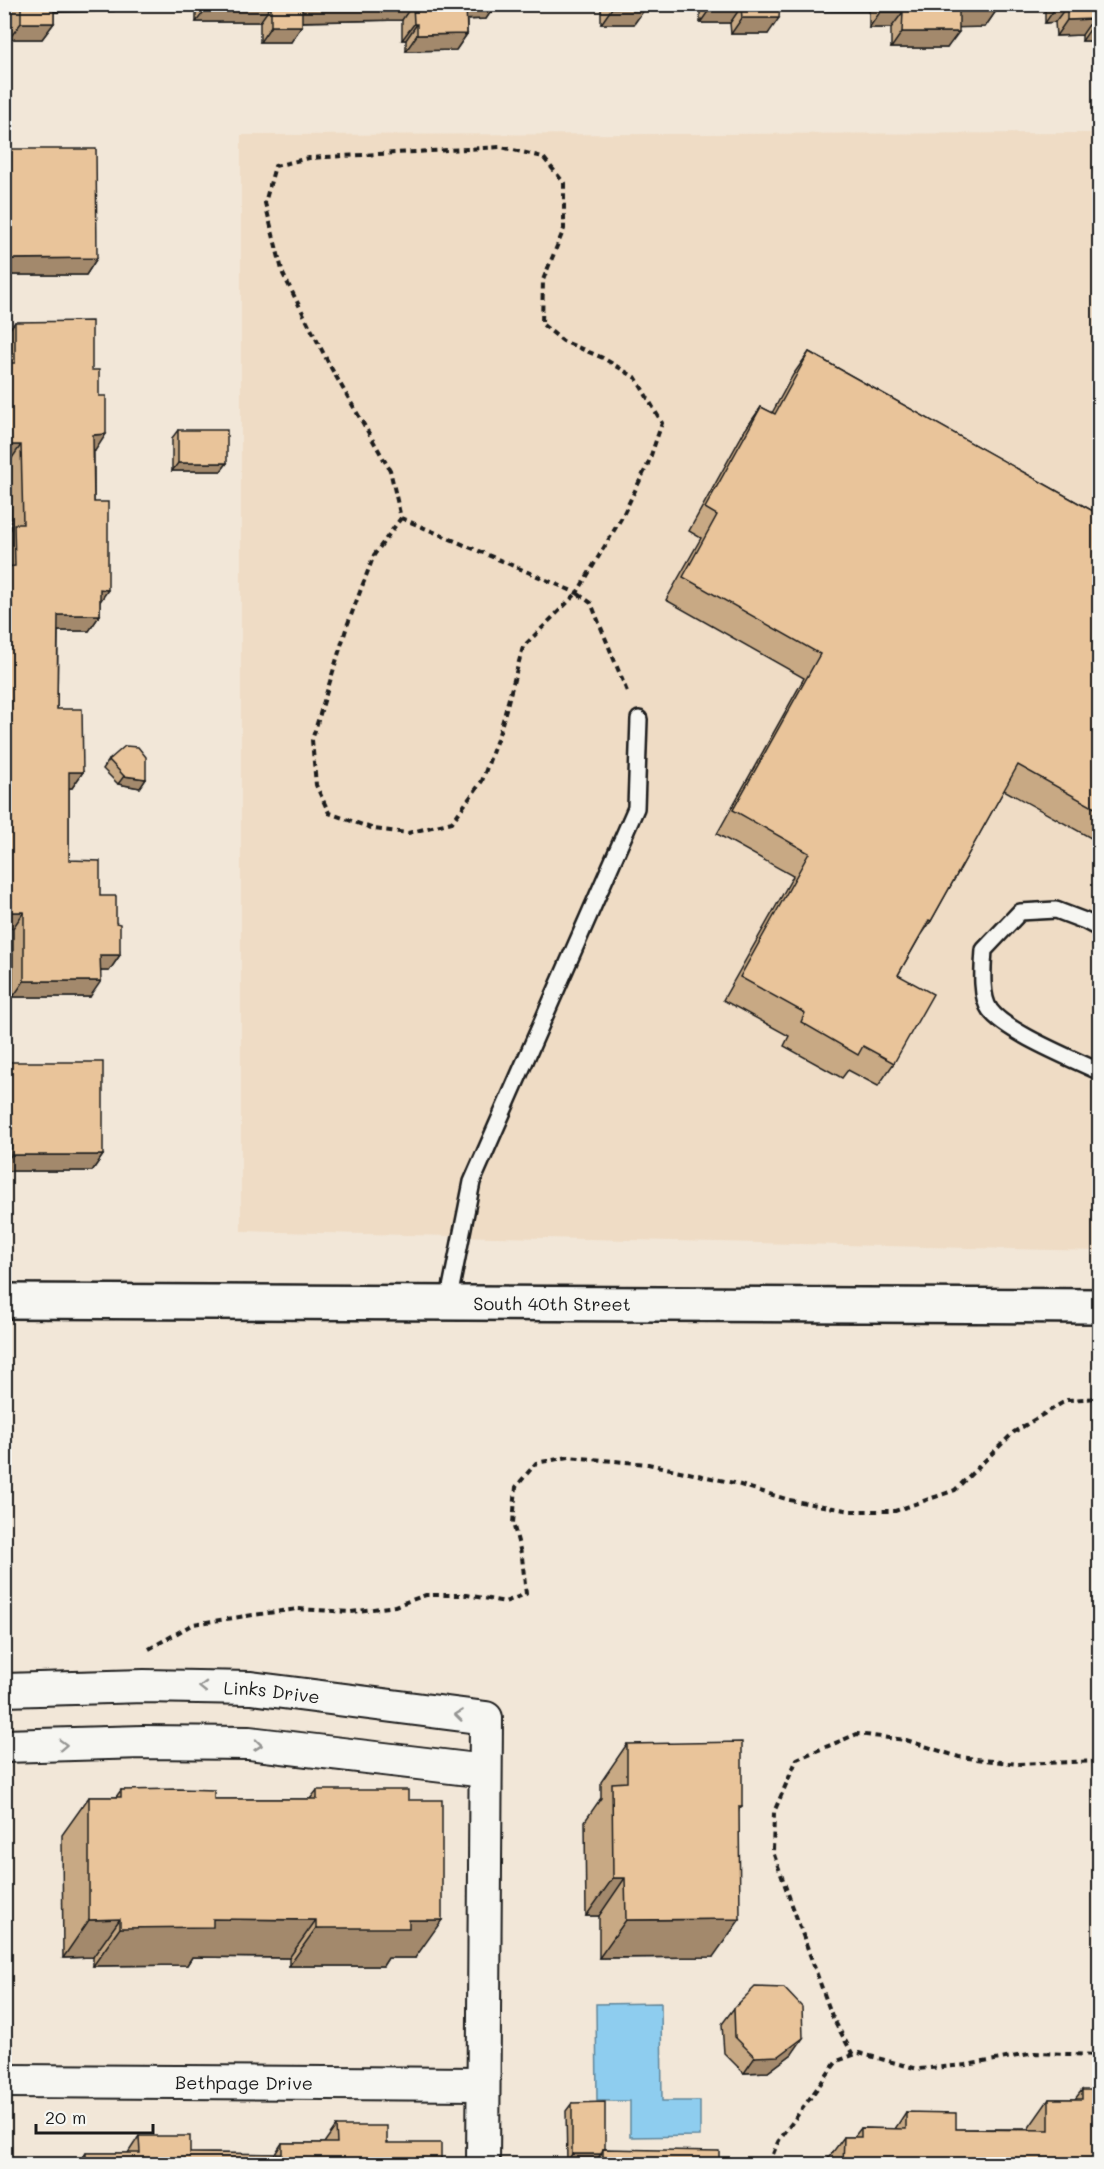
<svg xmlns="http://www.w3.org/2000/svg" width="1104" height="2169" font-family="Mali,sans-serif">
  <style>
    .built { fill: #efdcc5 }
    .water { fill: #8ecdef; stroke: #60869b; stroke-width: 1.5 }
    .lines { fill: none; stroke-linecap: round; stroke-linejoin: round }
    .service-casing { stroke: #1c1c1c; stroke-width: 20 }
    .minor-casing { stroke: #1c1c1c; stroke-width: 36 }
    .tertiary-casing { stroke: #1c1c1c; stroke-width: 38 }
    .path { stroke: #1c1c1c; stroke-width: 4; stroke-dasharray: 6 4.5; stroke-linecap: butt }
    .service { stroke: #f6f6f2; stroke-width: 15 }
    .minor { stroke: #f6f6f2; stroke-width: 32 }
    .tertiary { stroke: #f6f6f2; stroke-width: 33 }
    .wall { fill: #c8a984; stroke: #1c1c1c; stroke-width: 1.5 }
    .shaded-wall { fill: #a3896c; stroke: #1c1c1c; stroke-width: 1.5 }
    .building { fill: #e9c49a; stroke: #1c1c1c; stroke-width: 1.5 }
    .oneway { stroke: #949492 }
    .labels { text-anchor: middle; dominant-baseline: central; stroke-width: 4.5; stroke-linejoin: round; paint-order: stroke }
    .street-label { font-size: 18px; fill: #1c1c1c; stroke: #f6f6f2 }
  </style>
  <rect width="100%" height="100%" fill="#f2e7d8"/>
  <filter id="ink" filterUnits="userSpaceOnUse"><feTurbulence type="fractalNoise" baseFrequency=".0167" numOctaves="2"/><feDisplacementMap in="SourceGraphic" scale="12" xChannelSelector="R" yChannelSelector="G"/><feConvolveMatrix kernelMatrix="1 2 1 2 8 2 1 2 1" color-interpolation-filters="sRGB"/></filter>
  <g filter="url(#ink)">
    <path class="built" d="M1099,133V1251L241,1231V135Z"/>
    <path class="water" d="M661,2003L662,2101H700V2136L630,2137V2101H597L596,2004Z"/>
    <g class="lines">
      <g class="service-casing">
        <g id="service">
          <path d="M1100,929L1085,921L1056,910L1020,912L984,950C983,966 980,996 990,1010C1006,1032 1073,1059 1100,1072"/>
          <path d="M448,1303L472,1182L636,808L639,719"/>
        </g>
      </g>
      <g class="minor-casing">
        <g id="minor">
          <path id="s1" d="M4,1690L144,1686L251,1688L486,1718L483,2164"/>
          <path d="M4,1746L143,1742L249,1743L485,1771"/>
          <path id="s2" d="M4,2081L483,2084"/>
        </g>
      </g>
      <g class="tertiary-casing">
        <g id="tertiary">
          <path id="s3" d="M4,1301L1100,1306"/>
        </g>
      </g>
      <g class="path">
        <path d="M401,518L577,593L622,517L648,464L662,423L636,378L603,358L563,341L542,324L543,280L564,229V183L543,157L501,147L309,158L275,166L265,203L283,274L330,366L390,470L401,518L374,555L347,626L312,740L316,785L329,813L374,829L408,833L452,822L482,781L500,731L523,647L577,593L591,603L628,694"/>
        <path d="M149,1649L193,1624L253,1615L297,1609L351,1612L395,1606L426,1595H467L505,1602L526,1594L522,1557L513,1523L516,1487L536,1463L569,1457L648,1464L734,1483L789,1500L851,1511H895L955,1490L1014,1432L1067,1400L1100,1398"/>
        <path d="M853,2055L832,2016L773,1852L774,1812L797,1759L857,1734L906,1740L959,1757L1017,1764L1100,1761"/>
        <path d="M769,2164L778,2142L837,2061L859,2053L918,2069L966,2065L1035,2053L1100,2055"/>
      </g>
      <use href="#service" class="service"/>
      <use href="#minor" class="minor"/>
      <use href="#tertiary" class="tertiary"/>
    </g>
    <g class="wall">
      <path d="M4,4H118L114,11L54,12V23L42,39H9V11H4Z"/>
      <path d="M196,4H496L486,19L467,20V34L456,50L406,51V40H402V20L302,22L291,42H260V22H196Z"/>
      <path d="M601,4H646V7L634,24H601Z"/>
      <path d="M696,4H996V11L985,27H959L947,48H891V28H869V11L779,10L768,34H731L730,23H700V5Z"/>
      <path d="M1045,4H1100V58H1096L1095,41H1082V35L1056,36L1055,22L1045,23Z"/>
      <path d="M4,149L97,258L86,275H4Z"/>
      <path d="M15,322L92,370L95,451H94V502L100,601V615L89,631H58L57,709L83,772L72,788H69V860L100,896L116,923L120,955L109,971H101L90,997H13V928H4V538L11,529L10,461H4V336Z"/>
      <path d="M809,352L1100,515V843L1004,790L931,921L918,940L898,975L894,1063L878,1086L848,1070L842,1078L784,1046L789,1036L723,1000L793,876L717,834L804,678L666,600L701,538L689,531L745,430L761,407L772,413L793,375Z"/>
      <path d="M178,430L227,463L221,471H172V438Z"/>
      <path d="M109,760L146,779L140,788L118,784L103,769Z"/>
      <path d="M8,1062L103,1155L92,1171H4V1067Z"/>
      <path d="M627,1744L742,1806L739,1809L713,1957L599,1958V1916H586L585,1821L601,1798V1782Z"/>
      <path d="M121,1790L214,1799H310L317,1790L415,1958H388L383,1966H289V1958L192,1957L187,1965L93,1966V1957L63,1958L62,1835L89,1797H116Z"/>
      <path d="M734,2008L792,2054L768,2072L744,2073L724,2053L722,2024Z"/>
      <path d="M1082,2090L1100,2164H824L844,2137H854L861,2128L895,2129L906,2112L956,2129H1028L1049,2099H1075Z"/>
      <path d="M572,2103L605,2149L719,2164H593L595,2162H567L566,2111Z"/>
      <path d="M336,2126L387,2143L441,2164H77L86,2153H128L139,2136L190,2153L275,2154L282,2143H324Z"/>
    </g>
    <g class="shaded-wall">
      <path d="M4,4H14L9,11H4Z"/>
      <path d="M48,4H118L114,11L42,12Z"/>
      <path d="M413,4L402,20L291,22L302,6Z"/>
      <path d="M466,4H496L486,19L455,20Z"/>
      <path d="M772,4H873L869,11L768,10Z"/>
      <path d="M208,6H271L260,22H196Z"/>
      <path d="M1067,6L1055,22L1045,23L1056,7Z"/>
      <path d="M646,7L634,24H601L612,8Z"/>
      <path d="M711,7H741L730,23H700Z"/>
      <path d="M959,11H996L985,27L948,28Z"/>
      <path d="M880,12H903L891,28H869Z"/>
      <path d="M742,18H779L768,34H731Z"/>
      <path d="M1093,19L1082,35L1056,36L1067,20Z"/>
      <path d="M21,23H54L42,39H9Z"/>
      <path d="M414,24H417L406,40H402Z"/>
      <path d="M1093,25H1100V35L1095,41H1082Z"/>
      <path d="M271,26H302L291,42H260Z"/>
      <path d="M902,32H959L947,48H891Z"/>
      <path d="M467,34L456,50L406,51L417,35Z"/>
      <path d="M1100,52V58H1096Z"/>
      <path d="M97,258L86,275H4V264L8,259Z"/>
      <path d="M106,434L95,451H82L93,435Z"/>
      <path d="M4,445H21L10,461H4Z"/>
      <path d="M178,463H227L221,471H172Z"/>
      <path d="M100,589L108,590L97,606Z"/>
      <path d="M58,615H100L89,631H47Z"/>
      <path d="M69,772H83L72,788H57Z"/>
      <path d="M124,776L146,779L140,788L118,784Z"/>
      <path d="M4,912H24L13,928H4Z"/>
      <path d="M100,955H120L109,971H89Z"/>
      <path d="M24,981H101L90,997H13Z"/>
      <path d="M8,1104H11L4,1114V1110Z"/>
      <path d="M11,1155H103L92,1171H4V1165Z"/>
      <path d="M613,1878H625L599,1916H586Z"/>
      <path d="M120,1919L93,1957L63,1958L89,1920Z"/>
      <path d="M213,1919L316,1920L289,1958L192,1957L187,1965L93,1966L120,1928Z"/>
      <path d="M740,1919L713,1957L599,1958L626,1920Z"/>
      <path d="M409,1920H442L415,1958H388L383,1966H289L316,1928Z"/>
      <path d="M803,2038L792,2054L768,2072L744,2073L755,2057Z"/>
      <path d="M572,2154H601L595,2162H567Z"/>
    </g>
    <g class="building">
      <rect x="21" y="4" width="33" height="19"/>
      <path d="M208,4H393L302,6V26H271V6H208Z"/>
      <path d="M413,4H466L467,34L417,35V24H414Z"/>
      <path d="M612,4H646V7L612,8Z"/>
      <path d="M711,4H780L779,18H742L741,7H711Z"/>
      <path d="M880,4H996V11H959V32H902L903,12H880Z"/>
      <path d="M1056,4H1100V25H1093V19L1067,20V6L1056,7Z"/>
      <path d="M4,149H96L97,258L8,259L7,197H4Z"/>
      <path d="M92,321V370H99V396H106V434L93,435L94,502H108V590L100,589V615H58L57,709H82L83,772H69V860L100,861V896H116V923L120,924V955H100L101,981H24V912H5L8,770H4V567L15,566L14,524H23L21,445H4V395H9L8,363H15V322Z"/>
      <path d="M809,352L1100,515V811L1018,765L931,921L929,920L898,975L933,994L894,1063L863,1046L858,1055L801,1022L805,1013L740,977L809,853L733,810L820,654L683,577L717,515L705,508L761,407L775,414Z"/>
      <rect x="178" y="430" width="49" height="33"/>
      <path d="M125,746L138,747L146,757V779L124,776L109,760Z"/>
      <path d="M8,1062H103V1155H11V1104H8Z"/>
      <path d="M742,1742V1806H739L740,1919L626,1920L625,1878H613L612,1783L627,1782V1744Z"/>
      <path d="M179,1789L214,1790V1799H317V1790H408V1800H442V1920H409V1928H316V1920L213,1919V1927L120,1928V1919L89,1920V1797H121V1790Z"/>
      <path d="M755,1987L784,1988L802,2007L803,2038L779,2056L755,2057L735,2037L734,2008Z"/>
      <path d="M1082,2090H1100V2164H843L844,2137H861V2128L906,2129V2112L956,2113V2129L1049,2130V2099H1082Z"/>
      <path d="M605,2102V2149H603L601,2154H572V2103Z"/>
      <path d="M336,2126H387V2143H441V2164H86V2153H140L139,2136H190V2153L282,2154V2143H337Z"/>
      <path d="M603,2149L719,2151V2164H603Z"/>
    </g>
    <defs><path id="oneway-chevron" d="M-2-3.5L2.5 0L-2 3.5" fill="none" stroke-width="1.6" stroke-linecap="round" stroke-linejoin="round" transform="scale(1.5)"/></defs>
    <g class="oneway">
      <use href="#oneway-chevron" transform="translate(203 1687) rotate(-179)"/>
      <use href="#oneway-chevron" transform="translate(459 1715) rotate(-173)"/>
      <use href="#oneway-chevron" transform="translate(63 1745) rotate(-2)"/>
      <use href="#oneway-chevron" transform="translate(258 1745) rotate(6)"/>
    </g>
  </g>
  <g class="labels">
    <g class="street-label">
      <text stroke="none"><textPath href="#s3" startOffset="548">South 40th Street</textPath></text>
      <text stroke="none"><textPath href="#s1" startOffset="268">Links Drive</textPath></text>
      <text stroke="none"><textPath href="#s2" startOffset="240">Bethpage Drive</textPath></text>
    </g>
  </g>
  <rect width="1104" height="2169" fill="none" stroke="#f6f6f2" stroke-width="24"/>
  <rect x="12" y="12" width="1080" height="2145" fill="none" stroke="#1c1c1c" stroke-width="2" filter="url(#ink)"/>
  <path d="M36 2124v9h117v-9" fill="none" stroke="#1c1c1c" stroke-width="3"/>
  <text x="45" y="2124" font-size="18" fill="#1c1c1c" stroke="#f6f6f2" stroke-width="4.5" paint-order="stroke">20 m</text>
</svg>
